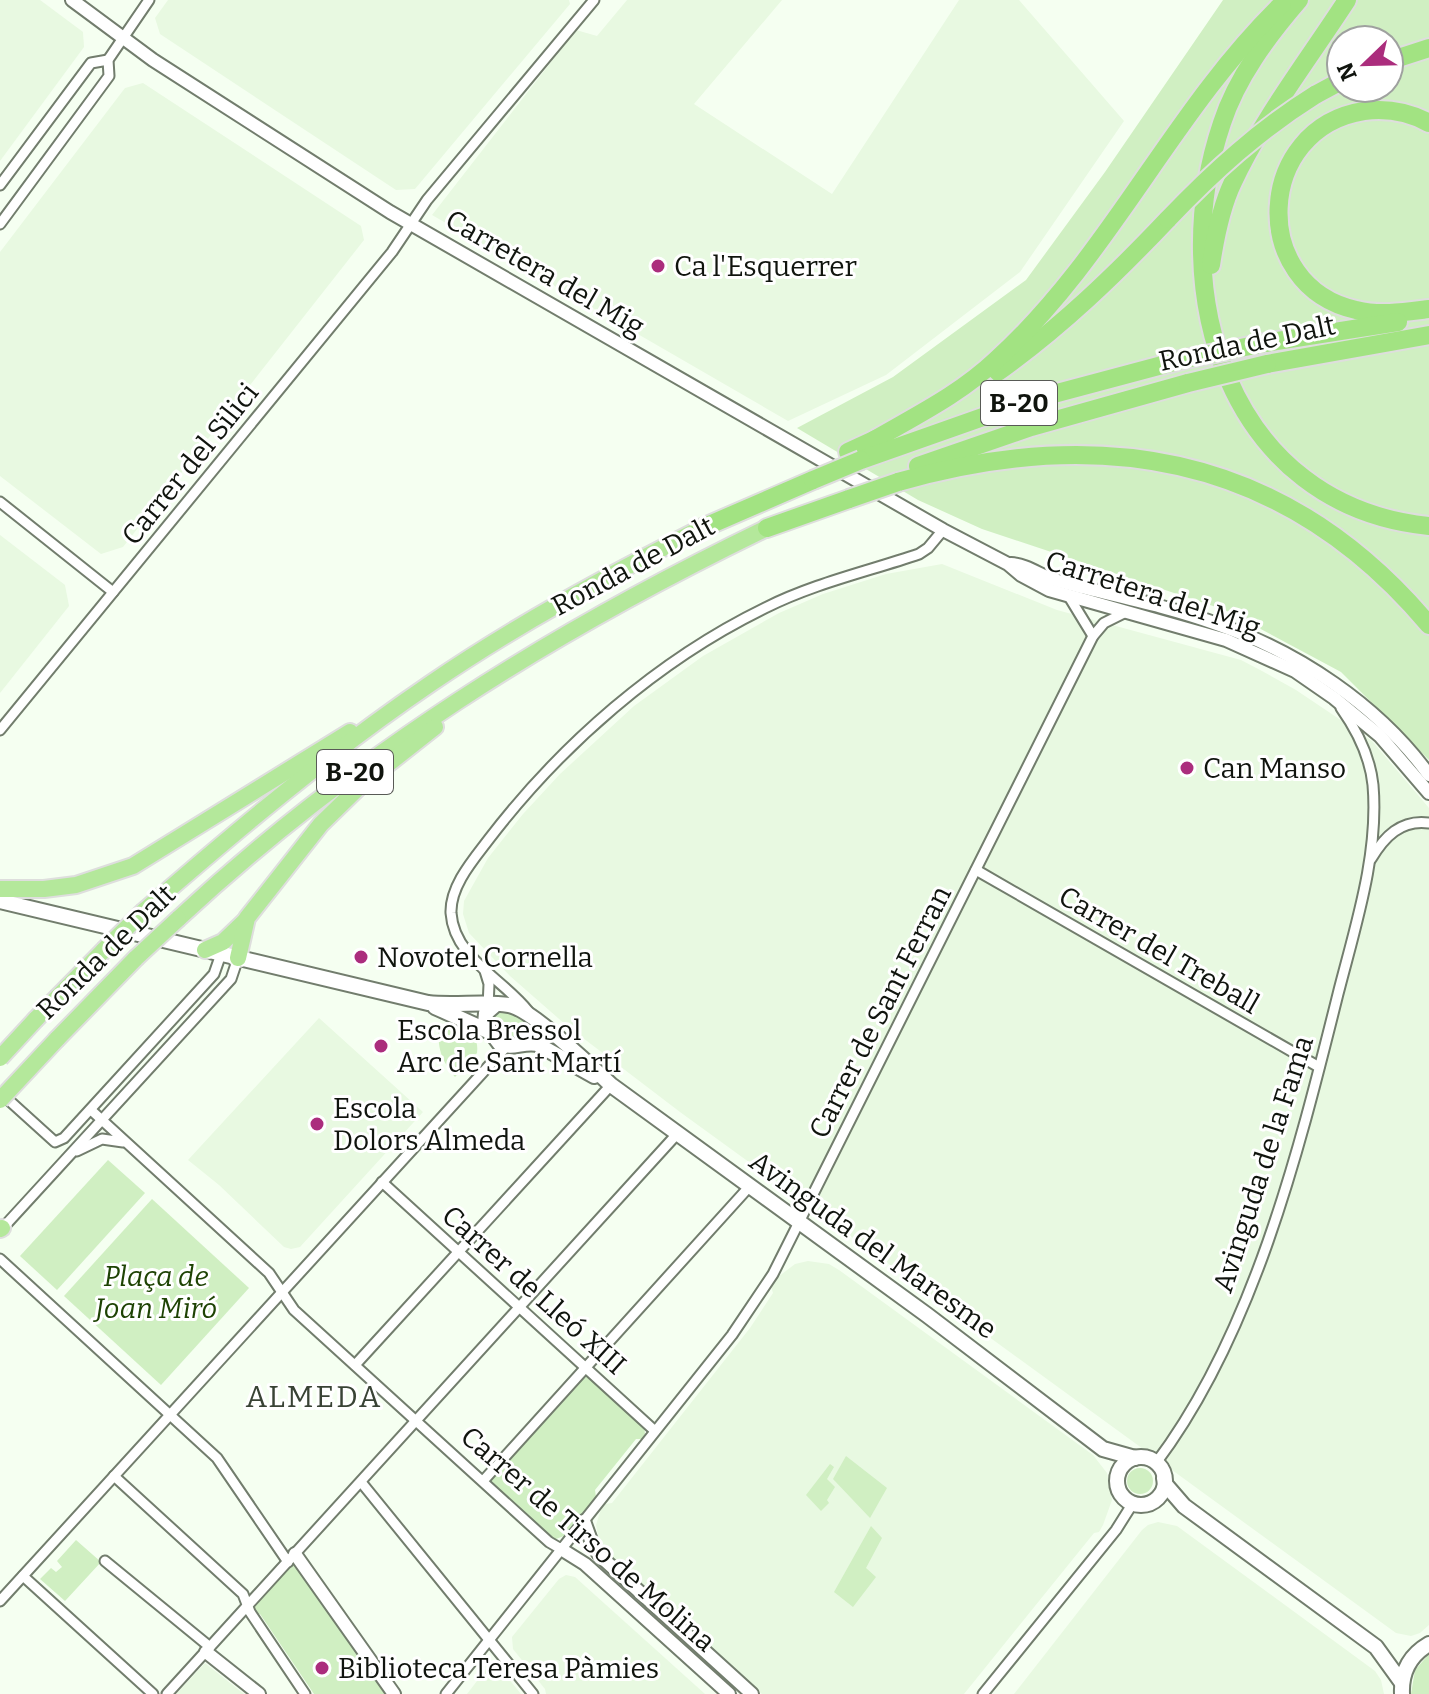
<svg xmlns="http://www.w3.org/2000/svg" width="1429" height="1694" font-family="Bitter,serif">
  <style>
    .built { fill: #e8f9e1 }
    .green { fill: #d0efc2; fill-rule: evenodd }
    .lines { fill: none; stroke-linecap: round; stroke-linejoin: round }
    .minor-casing { stroke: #727d6d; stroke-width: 13 }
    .tertiary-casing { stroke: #727d6d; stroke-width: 16 }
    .secondary-casing { stroke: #727d6d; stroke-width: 18 }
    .trunk-casing { stroke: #dededd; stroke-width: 20 }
    .motorway-casing { stroke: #dededd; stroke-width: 22 }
    .minor { stroke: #fff; stroke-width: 9 }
    .tertiary { stroke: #fff; stroke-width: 12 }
    .secondary { stroke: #fff; stroke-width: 14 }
    .trunk { stroke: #b4e89b; stroke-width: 16 }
    .motorway { stroke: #a2e382; stroke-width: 18 }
    .trunk-bridge-casing { stroke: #dededd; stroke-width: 20; stroke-linecap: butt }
    .motorway-bridge-casing { stroke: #dededd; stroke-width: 22; stroke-linecap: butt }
    .trunk-bridge { stroke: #b4e89b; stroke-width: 16 }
    .motorway-bridge { stroke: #a2e382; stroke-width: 18 }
    .poi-dot { fill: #ab2d7d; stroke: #fff; stroke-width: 3 }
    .labels { text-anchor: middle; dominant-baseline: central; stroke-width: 6; stroke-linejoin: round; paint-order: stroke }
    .shield { fill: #fff; stroke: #585a56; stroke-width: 2 }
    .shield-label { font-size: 26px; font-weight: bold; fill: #10140e }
    .poi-label { font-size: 28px; fill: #10140e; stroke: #fff; text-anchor: start }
    .street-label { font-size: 28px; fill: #10140e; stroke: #fff }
    .park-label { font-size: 28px; font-style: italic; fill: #1e4304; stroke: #fff }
    .neighbourhood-label { font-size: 30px; letter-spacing: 2px; fill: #394335; stroke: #fff }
  </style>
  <rect width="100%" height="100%" fill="#f5fff1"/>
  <g class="built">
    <path d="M0,0H40L83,32L84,47L0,161Z"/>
    <path d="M168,0H569L570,4L415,189L396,190L160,34L155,18Z"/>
    <path d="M627,0H782L694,104L832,194L959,0H1019L1124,121L1020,272L886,375L788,421L432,215L576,30L597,36Z"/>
    <path d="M143,83L361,226L364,240L123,547L101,554L0,476V252L125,88Z"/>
    <path d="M0,535L65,585L69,606L0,693Z"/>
    <path d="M942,564L1057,610L1241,660L1262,671L1296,690L1372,741L1429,808V1625L1420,1633L1411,1636L1396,1633L680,1112L566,1025L510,976L469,933L463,914L464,901L488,858L523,814L560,774L634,706L703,656L779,613L823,594L886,574Z"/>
    <path d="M319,1018L423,1112L300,1247L291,1249L284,1247L219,1185L188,1160Z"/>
    <path d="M808,1261L829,1264L839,1270L1093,1455L1107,1473L1112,1500L1103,1525L1099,1532L1094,1533L964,1694H762L608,1555L599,1540L596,1525L601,1509L605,1504L612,1503L750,1328L773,1293L771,1286L778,1277L795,1264Z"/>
    <path d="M1158,1522L1177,1526L1375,1671L1381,1680L1384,1694H1014L1142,1530L1148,1525Z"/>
    <path d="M566,1575L575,1577L705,1694H546L545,1689L513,1649L512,1637L559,1579Z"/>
    <path d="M205,1663L244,1694H176Z"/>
    <path d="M487,1668H500L521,1694H467Z"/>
  </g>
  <g class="green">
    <path d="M1223,0H1429V760L1341,672L1225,610L982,529L918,500L797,428L893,377L1026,280L1105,172ZM1341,40H1389V88H1341Z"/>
    <path d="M498,1011C511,1011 524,1016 530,1028L528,1037C511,1040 495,1039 491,1018Z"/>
    <path d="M439,1025C456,1029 481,1030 477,1053L455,1077C441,1060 437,1047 439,1025Z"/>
    <path d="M108,1160L145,1193L57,1290L20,1256Z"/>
    <path d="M152,1199L249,1288L161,1385L64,1296Z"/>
    <path d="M585,1373H588L592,1380L644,1425L645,1434L642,1439H636L595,1490L596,1497L564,1536L553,1540L491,1485L490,1478L496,1471L498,1473L580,1383L578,1380Z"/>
    <path d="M846,1456L887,1488L870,1518L833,1479Z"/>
    <path d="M830,1464L834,1467L827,1479L835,1487L827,1500L829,1503L821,1511L806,1495Z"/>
    <circle cx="1140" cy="1481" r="13"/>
    <path d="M871,1526L882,1538L866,1568L876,1577L853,1607L834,1592Z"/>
    <path d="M76,1540L101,1562L65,1601L40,1579L51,1568L56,1572L62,1567L57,1561Z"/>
    <path d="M298,1564L391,1694H314L260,1614L257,1615L254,1605L289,1565Z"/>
    <path d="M1429,1654V1694H1411L1415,1670Z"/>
  </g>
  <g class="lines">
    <g class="minor-casing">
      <g id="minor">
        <path d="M0,185L91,63L108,60"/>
        <path d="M0,224L109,76L108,60L149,0"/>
        <path d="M0,502L113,592"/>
        <path d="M1068,595L1093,636"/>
        <path d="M0,730L392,252L427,200L594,0"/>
        <path d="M1371,859C1384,837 1401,819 1429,823"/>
        <path d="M976,870L1319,1067"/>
        <path d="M485,971L489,984L488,1007"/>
        <path d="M528,1011C503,979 454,958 451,913C450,886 473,860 489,839C561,745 658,660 765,608C815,583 866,572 919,554L928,548L943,530"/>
        <path d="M2,1094L55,1142L64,1138L214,974L221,954"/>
        <path d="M91,1110L269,1273L294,1310L549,1542L561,1549"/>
        <path d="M77,1151L102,1139L123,1142"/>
        <path d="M382,1182L655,1431"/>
        <path d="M0,1231L231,979L238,958"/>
        <path d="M0,1259L217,1458L288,1562"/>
        <path d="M355,1365L611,1085"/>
        <path d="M1156,1463C1254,1333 1299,1150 1338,994C1355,927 1379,855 1373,785C1370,756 1358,732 1341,708"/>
        <path d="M114,1476L243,1594L250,1612L305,1694"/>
        <path d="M483,1481L749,1187"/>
        <path d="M361,1482L533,1694"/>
        <path d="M105,1561L210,1647"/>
        <path d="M23,1576L153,1694"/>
        <path d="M0,1601L506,1047"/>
        <path d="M167,1694L677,1134"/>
        <path d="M446,1694L732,1335L773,1274L1093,636L1104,623L1126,612"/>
        <path d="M983,1694L1116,1530L1133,1503"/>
      </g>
    </g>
    <g class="tertiary-casing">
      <g id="tertiary">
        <path d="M72,0L153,60L390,212L943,530L1008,564L1021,575L1049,590L1226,640L1295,671L1334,698L1380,736L1429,793"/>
        <path d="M1011,564C1026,565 1038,574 1051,579C1061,582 1071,584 1081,587C1126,598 1173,608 1217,624C1298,652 1378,705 1429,775"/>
        <path d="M584,1521L593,1546L600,1556L752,1694"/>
        <path d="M561,1549L585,1564L729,1694"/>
        <path d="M295,1554L394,1694"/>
        <path d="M206,1652L259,1694"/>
      </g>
    </g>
    <g class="secondary-casing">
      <g id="secondary">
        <path d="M0,901L428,1003C454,1006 485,1001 509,1005C531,1009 592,1067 611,1085L927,1315L1103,1449L1135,1458"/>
        <path d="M494,1006L486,1013L485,1024L500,1044C513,1049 524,1041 537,1044L594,1076"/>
        <path d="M435,1007L488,1031"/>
        <circle cx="1141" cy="1481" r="24"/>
        <path d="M1164,1478L1165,1484L1184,1506L1376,1647L1402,1683"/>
        <path d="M1402,1694C1401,1672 1410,1655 1429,1644"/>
      </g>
    </g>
    <g class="trunk-casing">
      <g id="trunk">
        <path d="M0,889H44L76,885L133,866L350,732"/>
        <path d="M144,911C236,831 330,752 430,684C516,625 607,576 700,529"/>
        <path d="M178,919C354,755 552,632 767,528"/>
        <path d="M205,950L223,942L245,921"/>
        <path d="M238,958L247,918L321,824L360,786L435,727"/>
        <path d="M36,1019L104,950"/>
        <path d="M57,1039L136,958"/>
        <path d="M0,1229L2,1228"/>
      </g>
    </g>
    <g class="motorway-casing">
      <g id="motorway">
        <path d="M1299,0C1268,36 1237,77 1222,123C1165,291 1228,506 1429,526"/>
        <path d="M1389,61L1429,48"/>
        <path d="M1315,95L1341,81"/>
        <path d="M1429,123C1409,112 1387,108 1364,111C1255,128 1248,286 1356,310C1380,316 1405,312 1429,309"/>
        <path d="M1211,265C1215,238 1221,207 1233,182C1263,118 1308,60 1347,0"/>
        <path d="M1265,343L1398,322"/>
        <path d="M1267,364L1429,335"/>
        <path d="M998,372C1061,327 1115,275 1168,219"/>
        <path d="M874,440C917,415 960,394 996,360C1110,257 1172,111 1282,4"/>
        <path d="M848,452L885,435"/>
        <path d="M861,460L1031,400L1181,360"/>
        <path d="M918,466L1031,427L1188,383"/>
        <path d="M898,482C1104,423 1287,456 1429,625"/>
        <path d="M767,528L849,499"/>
        <path d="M700,529L813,480"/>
      </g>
    </g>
    <use href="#minor" class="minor"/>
    <use href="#tertiary" class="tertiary"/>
    <use href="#secondary" class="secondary"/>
    <use href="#trunk" class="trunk"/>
    <use href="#motorway" class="motorway"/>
    <g class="trunk-bridge-casing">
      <g id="trunk-bridge">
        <path d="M104,950L144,911"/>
        <path d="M136,958L178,919"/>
        <path d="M0,1058L36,1019"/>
        <path d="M0,1100L57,1039"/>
      </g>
    </g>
    <g class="motorway-bridge-casing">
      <g id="motorway-bridge">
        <path d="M1168,219C1213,172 1259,130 1315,95"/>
        <path d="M1181,360L1265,343"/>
        <path d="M1188,383L1267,364"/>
        <path d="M813,480L861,460"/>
        <path d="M849,499L898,482"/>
      </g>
    </g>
    <use href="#trunk-bridge" class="trunk-bridge"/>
    <use href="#motorway-bridge" class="motorway-bridge"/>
  </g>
  <g class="poi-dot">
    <circle cx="658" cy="266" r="8"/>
    <circle cx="1187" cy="768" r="8"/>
    <circle cx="361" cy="957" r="8"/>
    <circle cx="381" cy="1046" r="8"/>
    <circle cx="317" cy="1124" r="8"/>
    <circle cx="322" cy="1668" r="8"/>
  </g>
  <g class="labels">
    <g class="shield">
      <rect x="981" y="381" width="76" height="44" rx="6"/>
      <rect x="317" y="750" width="76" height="44" rx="6"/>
    </g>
    <g class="shield-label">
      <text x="1019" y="403">B-20</text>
      <text x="355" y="772">B-20</text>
    </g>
    <g class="poi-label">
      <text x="674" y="266">Ca l'Esquerrer</text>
      <text x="1203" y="768">Can Manso</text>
      <text x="377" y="957">Novotel Cornella</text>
      <text x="397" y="1030">Escola Bressol<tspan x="397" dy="32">Arc de Sant Martí</tspan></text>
      <text x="333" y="1108">Escola<tspan x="333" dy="32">Dolors Almeda</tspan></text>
      <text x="338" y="1668">Biblioteca Teresa Pàmies</text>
    </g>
    <g class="street-label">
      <text transform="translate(545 273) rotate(30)">Carretera del Mig</text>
      <text transform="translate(1247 343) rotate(-12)">Ronda de Dalt</text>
      <text transform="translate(190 464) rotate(-51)">Carrer del Silici</text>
      <text transform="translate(633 566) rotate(-28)">Ronda de Dalt</text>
      <text transform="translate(1153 594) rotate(18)">Carretera del Mig</text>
      <text transform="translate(1159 950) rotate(30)">Carrer del Treball</text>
      <text transform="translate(106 952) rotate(-44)">Ronda de Dalt</text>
      <text transform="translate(880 1012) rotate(-63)">Carrer de Sant Ferran</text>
      <text transform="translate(1263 1164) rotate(-72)">Avinguda de la Fama</text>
      <text transform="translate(873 1245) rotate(36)">Avinguda del Maresme</text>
      <text transform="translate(534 1290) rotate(42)">Carrer de Lleó XIII</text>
      <text transform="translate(588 1539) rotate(41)">Carrer de Tirso de Molina</text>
    </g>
    <g class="park-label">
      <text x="156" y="1276">Plaça de<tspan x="156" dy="32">Joan Miró</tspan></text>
    </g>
    <g class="neighbourhood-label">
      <text x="314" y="1397">ALMEDA</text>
    </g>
  </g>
  <g transform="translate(1365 64) rotate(247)"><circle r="38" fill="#ffffff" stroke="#9fa19f" stroke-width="2"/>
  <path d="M0-6L14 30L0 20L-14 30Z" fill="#ab2d7d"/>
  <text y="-12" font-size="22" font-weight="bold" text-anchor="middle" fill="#10140e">N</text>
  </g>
</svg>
